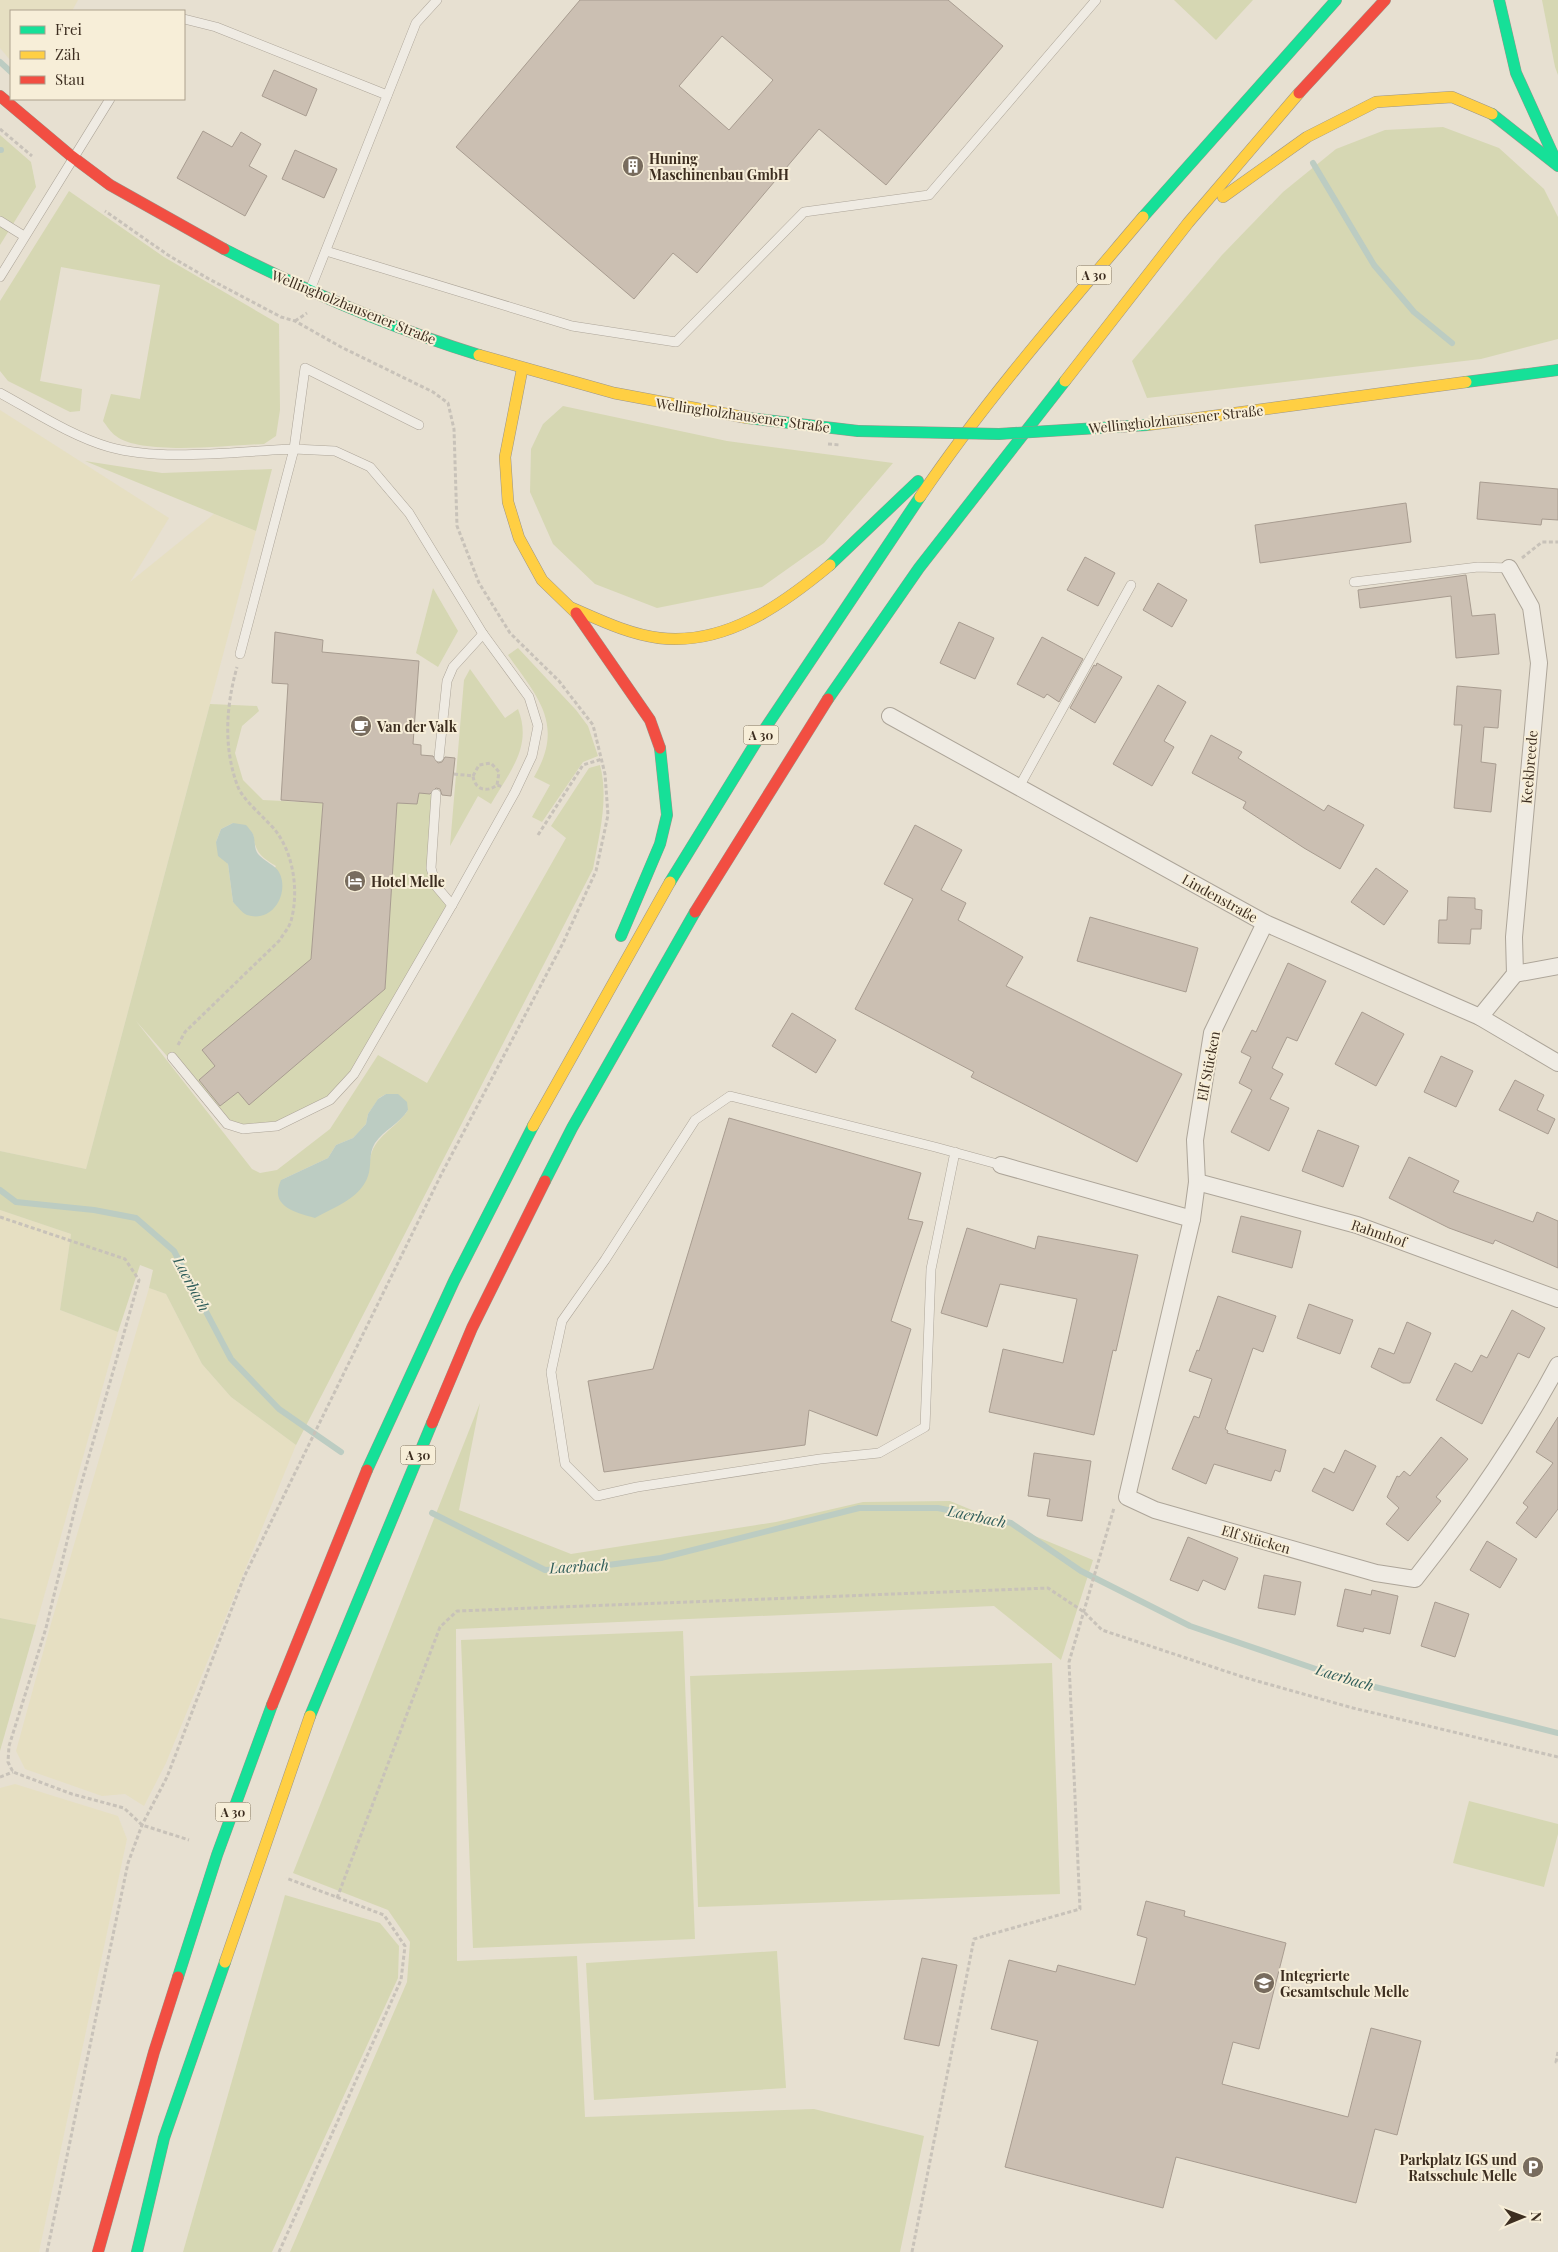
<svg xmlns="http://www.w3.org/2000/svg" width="1558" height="2252" font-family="'Playfair Display',serif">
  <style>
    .farmland { fill: #e6dfc2 }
    .green { fill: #d6d7b3; fill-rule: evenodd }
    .water { fill: #bcccc2 }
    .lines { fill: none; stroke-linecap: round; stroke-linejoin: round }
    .stream { stroke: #bcccc2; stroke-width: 6 }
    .building { fill: #cbbfb2; stroke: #a89c90; fill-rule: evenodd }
    .lane-casing { stroke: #ada599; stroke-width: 10 }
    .street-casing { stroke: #ada599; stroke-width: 18 }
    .fast-casing { stroke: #9c958a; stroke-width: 12 }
    .slow-casing { stroke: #9c958a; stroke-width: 12 }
    .jam-casing { stroke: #9c958a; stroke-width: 12 }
    .path { stroke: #c8c2b9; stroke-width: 3; stroke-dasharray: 4 2.5; stroke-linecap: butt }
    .lane { stroke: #efebe3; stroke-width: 9 }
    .street { stroke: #efebe3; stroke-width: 16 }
    .fast { stroke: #16e098; stroke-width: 11 }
    .slow { stroke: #ffcf43; stroke-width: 11 }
    .jam { stroke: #f24e42; stroke-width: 11 }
    .fast-bridge-casing { stroke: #9c958a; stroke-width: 12; stroke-linecap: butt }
    .path-bridge { stroke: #c8c2b9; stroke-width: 3; stroke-dasharray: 4 2.5; stroke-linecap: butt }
    .fast-bridge { stroke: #16e098; stroke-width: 11 }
    .labels { text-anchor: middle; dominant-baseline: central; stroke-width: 4; stroke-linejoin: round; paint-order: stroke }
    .shield { fill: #f7eed8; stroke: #756857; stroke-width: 1 }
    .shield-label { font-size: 12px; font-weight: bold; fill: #3d2e20 }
    .poi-label { font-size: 14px; font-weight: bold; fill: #3d2e20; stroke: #f7eed8; text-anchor: start }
    .street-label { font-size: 14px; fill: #3d2e20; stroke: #f7eed8 }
    .water-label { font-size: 15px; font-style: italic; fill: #2f5d5a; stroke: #f7eed8 }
  </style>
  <rect width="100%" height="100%" fill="#e7e0d1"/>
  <g class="farmland">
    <path d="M0,0H78L72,11H11V61L0,48Z"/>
    <path d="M0,410L169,518L130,582L214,514L256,531L86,1169L0,1151Z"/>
    <path d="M0,1210L71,1234L60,1310L118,1332L36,1625L0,1618Z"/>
    <path d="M149,1288L166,1294L202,1364L231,1397L296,1445L166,1763L144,1806L125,1794L102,1796L25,1769L16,1751L50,1627Z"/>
    <path d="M15,1784L118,1816L127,1839L39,2252H0V1788Z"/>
  </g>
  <g class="green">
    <path d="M1174,0H1253L1216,40Z"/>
    <path d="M1542,0H1558V75L1555,67Z"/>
    <path d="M1443,127L1499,148L1544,189L1558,217V339L1481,359L1147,398L1132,361L1222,255L1283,192L1336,149L1385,130Z"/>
    <path d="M0,135L31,162L36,187L0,245Z"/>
    <path d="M69,191L164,257L279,324L280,410L276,436L264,444C231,445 141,456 116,436C111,433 107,426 103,421L111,394L140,399L160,285L61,267L40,381L82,389L80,411L70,412L8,381L0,371V301Z"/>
    <path d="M563,406L727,441L893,463L824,543L762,587L657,608L595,584L553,544L530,492L531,449L543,424Z"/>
    <path d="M85,461L162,473L272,469L256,531Z"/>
    <path d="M433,588L458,631L438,667L416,653Z"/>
    <path d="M518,648L576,710L588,726L598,756L583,762L542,822L532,817L550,785L534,777C565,724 538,698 508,655Z"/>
    <path d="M470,669L505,718L518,709C533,747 509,772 491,804L478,796L450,846L464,680Z"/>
    <path d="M210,704L257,706L259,711L242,726L235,753L243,780L263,800L323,803L311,959L202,1050L215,1066L199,1080L220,1106L238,1092L249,1104L385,989L397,803L417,804L419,793L436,794L431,868L436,886L452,905L354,1074L330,1100L277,1126L243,1129L227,1124L136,1021L252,1169L260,1173L277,1170L330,1129L378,1055L427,1083L566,838L551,826L589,768L600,765C609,799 599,835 593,869L296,1445L231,1397L202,1364L166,1294L149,1288L153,1270L140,1265L118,1332L60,1310L71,1234L0,1210V1151L86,1169ZM233,823L253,834C255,852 261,857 276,866L247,914L233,902L228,864L216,842L221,829ZM386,1094L408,1110C396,1129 373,1136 370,1160L281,1180L328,1158L336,1145L353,1138L366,1124L368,1114L379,1098Z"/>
    <path d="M480,1403L459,1510L571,1554L776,1522L863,1502L950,1501L1093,1560L1061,1660L994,1606L456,1629L457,1961L577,1956L585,2117L814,2109L924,2136L900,2252H290L407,1982L410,1942L388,1910L293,1873Z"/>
    <path d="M0,1618L36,1625L0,1751Z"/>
    <path d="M683,1631L695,1939L473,1948L461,1640Z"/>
    <path d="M1052,1663L1060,1894L698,1907L690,1676Z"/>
    <path d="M1469,1801L1558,1824V1834L1544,1887L1453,1863Z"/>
    <path d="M285,1895L380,1923L399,1946L398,1978L272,2252H183Z"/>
    <path d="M777,1951L786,2088L594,2100L586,1963Z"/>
  </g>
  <g class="water">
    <path d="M233,823L246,825C248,827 251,831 253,834C256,841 253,850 260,856C269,865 280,866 282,881C285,901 269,922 247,915C242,913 237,906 233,902L228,864L218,856L216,842L221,829Z"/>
    <path d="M386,1094H398L407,1102L408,1110C399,1124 384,1130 375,1143C368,1154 372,1165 368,1176C360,1199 334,1207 315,1218C294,1212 269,1206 281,1180L328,1158L336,1145L353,1138L366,1124L368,1114L378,1099Z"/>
  </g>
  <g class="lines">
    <g class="stream">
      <path d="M0,62L11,72"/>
      <path d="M0,150H1"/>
      <path d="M1313,163L1374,265L1414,312L1452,343"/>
      <path d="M0,1190L16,1202L94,1210L136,1218L174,1251L231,1359L279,1409L341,1452"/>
      <path d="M432,1513L545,1570L593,1567L661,1558L859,1508H938L1011,1523L1081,1571L1190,1626L1351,1681L1558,1733"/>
    </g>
  </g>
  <g class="building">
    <path d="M580,0H948L1003,46L886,185L819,129L697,273L673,253L634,299L456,147ZM722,36L773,80L729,130L679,86Z"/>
    <path d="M274,70L317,89L306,116L262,96Z"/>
    <path d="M203,131L232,147L241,132L261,144L249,166L267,176L245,216L177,178Z"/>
    <path d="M295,150L337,169L324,198L282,179Z"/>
    <path d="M1480,482L1558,489V520L1542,519L1541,525L1477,519Z"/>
    <path d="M1406,503L1411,542L1260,563L1255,525Z"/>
    <path d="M1085,557L1115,573L1098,606L1067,590Z"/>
    <path d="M1466,575L1472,616L1495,614L1499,654L1456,658L1451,596L1360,608L1358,590Z"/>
    <path d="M1158,583L1187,600L1172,627L1143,610Z"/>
    <path d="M959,622L994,638L975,679L940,663Z"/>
    <path d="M275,632L323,640L322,652L419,661L413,744L421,745V755L433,756L438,763L442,762L445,757L455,758L451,796L442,795L440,789L436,788L430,794L419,793L417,804L397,803L385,989L249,1105L238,1092L220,1106L199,1080L215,1066L202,1050L311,959L323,803L281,800L288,684L272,683Z"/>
    <path d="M1042,637L1083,659L1059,702L1047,694L1044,698L1017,684Z"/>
    <path d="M1097,663L1122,677L1095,723L1070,708L1094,665L1096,666Z"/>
    <path d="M1158,685L1186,702L1164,741L1174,747L1152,786L1113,764Z"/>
    <path d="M1457,686L1501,690L1498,728L1484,727L1481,762L1496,764L1491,812L1454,808L1462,725H1454Z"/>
    <path d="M1211,735L1242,752L1238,758L1324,811L1328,805L1364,825L1340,869L1304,848L1243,808L1246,802L1192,773Z"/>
    <path d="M915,825L962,850L941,890L966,903L958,920L1023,957L1006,986L1182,1074L1137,1162L971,1077L974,1072L855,1009L913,899L884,884Z"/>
    <path d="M1376,868L1408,891L1384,925L1351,902Z"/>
    <path d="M1448,897L1475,898V909L1482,910L1481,929H1471L1470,944L1438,943L1439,920H1447Z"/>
    <path d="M1090,917L1198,948L1186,992L1077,961Z"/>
    <path d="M1288,963L1326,981L1297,1041L1287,1037L1272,1068L1283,1074L1270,1099L1289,1108L1269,1151L1231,1132L1252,1090L1239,1083L1251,1057L1241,1052L1252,1030L1256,1032Z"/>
    <path d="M1362,1012L1404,1034L1376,1086L1335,1064Z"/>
    <path d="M792,1013L836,1040L816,1073L772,1046Z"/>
    <path d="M1441,1056L1473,1071L1456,1107L1424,1092Z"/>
    <path d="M1515,1080L1544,1095L1537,1110L1555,1119L1548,1134L1499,1110Z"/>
    <path d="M729,1118L921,1173L908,1219L923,1222L891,1321L911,1329L877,1436L809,1410L805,1445L604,1472L588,1381L653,1369Z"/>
    <path d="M1318,1130L1359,1146L1343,1187L1302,1171Z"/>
    <path d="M1409,1157L1459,1181L1453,1192L1533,1222L1537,1212L1558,1221V1268L1495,1240L1493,1244L1449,1228L1389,1198Z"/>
    <path d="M1241,1216L1301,1231L1292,1268L1232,1252Z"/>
    <path d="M967,1228L1035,1249L1038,1236L1138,1255L1116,1351L1113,1350L1094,1435L989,1412L1003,1349L1063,1363L1077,1299L1000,1284L987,1327L941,1313Z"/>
    <path d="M1218,1296L1276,1316L1263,1352L1253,1348L1225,1429L1228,1431L1227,1433L1286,1450L1280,1472L1275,1470L1271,1481L1214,1464L1206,1484L1172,1469L1194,1416L1199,1418L1212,1379L1189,1371L1197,1350L1199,1351Z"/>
    <path d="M1309,1304L1353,1320L1340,1354L1297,1338Z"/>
    <path d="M1512,1310L1545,1328L1529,1358L1518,1353L1482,1424L1436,1400L1455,1363L1472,1372L1481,1355L1487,1358Z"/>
    <path d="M1407,1322L1431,1333L1410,1383H1403L1371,1367L1379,1348L1394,1354Z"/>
    <path d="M1558,1417V1509L1536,1538L1516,1523L1528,1507L1523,1503L1553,1463L1536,1452Z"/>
    <path d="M1441,1437L1468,1459L1436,1497L1441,1501L1408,1541L1386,1524L1399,1508L1387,1497L1397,1476L1399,1477L1404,1471L1410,1476Z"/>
    <path d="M1345,1450L1376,1466L1353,1511L1312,1491L1324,1468L1334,1473Z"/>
    <path d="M1034,1453L1091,1461L1082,1521L1047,1516L1050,1499L1028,1496Z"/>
    <path d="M1188,1537L1238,1558L1225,1590L1203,1580L1198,1591L1170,1580Z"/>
    <path d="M1487,1541L1517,1559L1500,1588L1470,1570Z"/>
    <path d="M1264,1575L1301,1582L1295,1615L1258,1608Z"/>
    <path d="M1345,1589L1371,1595L1372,1590L1398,1596L1390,1634L1364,1628L1363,1632L1337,1626Z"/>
    <path d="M1435,1602L1469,1614L1455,1657L1421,1646Z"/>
    <path d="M1146,1901L1185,1911L1184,1916L1286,1943L1259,2049L1233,2042L1222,2084L1348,2117L1371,2028L1421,2041L1397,2135L1375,2129L1356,2203L1176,2157L1163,2208L1005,2167L1038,2041L991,2029L1009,1960L1056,1972L1058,1965L1135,1985L1147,1938L1137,1935Z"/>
    <path d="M922,1958L957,1965L939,2046L904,2039Z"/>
  </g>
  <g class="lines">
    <g class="lane-casing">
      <g id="lane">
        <path d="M184,19L216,27L387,95"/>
        <path d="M0,221L24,236"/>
        <path d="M326,251L572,326L676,342L804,212L929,195L1096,0"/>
        <path d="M0,277L110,99"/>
        <path d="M310,290L416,23L437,0"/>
        <path d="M0,393C35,412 71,436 109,447C162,462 239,451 294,449L240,654"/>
        <path d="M1354,582L1478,567L1509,568"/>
        <path d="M439,757L447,681L453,667L483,634"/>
        <path d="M1019,787L1131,585"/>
        <path d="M436,794L431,868L436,886L452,905"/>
        <path d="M172,1057L227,1124L243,1129L277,1126L330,1100L354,1074L452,905L515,792L532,756L538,726L529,697L483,634L409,513L370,467L335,451L294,449L305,368L419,425"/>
        <path d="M955,1152L931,1269L925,1427L879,1453L820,1459L637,1487L597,1496L565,1464L551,1372L562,1321L605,1260L695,1120L730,1096L935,1147L1001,1165"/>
      </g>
    </g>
    <g class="street-casing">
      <g id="street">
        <path d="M890,716L1265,923L1480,1017L1558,1063"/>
        <path d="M1265,923L1212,1033L1195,1140L1197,1182L1192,1219L1127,1497L1155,1510L1376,1573L1415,1579C1468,1512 1518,1440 1558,1365"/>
        <path d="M1515,974L1558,966"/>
        <path d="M1480,1017L1515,974L1514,937L1539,663L1531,607L1509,568"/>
        <path d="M1001,1165L1192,1219"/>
        <path d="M1197,1182L1357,1225L1558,1299"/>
      </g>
    </g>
    <g class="fast-casing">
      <g id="fast">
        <path d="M1499,0L1516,73L1556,161"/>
        <path d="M1492,114L1558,166"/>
        <path d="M1143,217L1336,0"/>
        <path d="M224,249C306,291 391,328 479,355"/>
        <path d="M1466,382L1558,370"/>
        <path d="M748,418L858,431"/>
        <path d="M830,565L918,481"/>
        <path d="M828,699L919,568L1065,381"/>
        <path d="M670,882L758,739L920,497"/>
        <path d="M621,936L660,844L667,815L660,748"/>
        <path d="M545,1181L572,1128L695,912"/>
        <path d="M367,1470L454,1281L533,1126"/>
        <path d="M310,1716L432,1423"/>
        <path d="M178,1977L217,1855L272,1705"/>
        <path d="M137,2252L164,2138L225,1962"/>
      </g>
    </g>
    <g class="slow-casing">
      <g id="slow">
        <path d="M1223,197L1307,137L1376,102L1452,97L1492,114"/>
        <path d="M479,355L614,393L748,418"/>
        <path d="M522,370L505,457L508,502L519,538L542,580L576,613"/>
        <path d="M1065,381L1188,223L1299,93"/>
        <path d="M1147,425L1466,382"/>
        <path d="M920,497C987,398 1066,308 1143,217"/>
        <path d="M572,608C600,620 628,634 659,638C725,646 782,605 830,565"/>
        <path d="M533,1126L670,882"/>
        <path d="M225,1962L310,1716"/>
      </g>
    </g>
    <g class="jam-casing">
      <g id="jam">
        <path d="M1299,93L1385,0"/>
        <path d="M0,96L70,155L110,185L224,249"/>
        <path d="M576,613L650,720L660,748"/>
        <path d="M695,912L828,699"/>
        <path d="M432,1423L472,1328L545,1181"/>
        <path d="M272,1705L367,1470"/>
        <path d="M98,2252L154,2052L178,1977"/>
      </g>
    </g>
    <g class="path">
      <path d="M0,129L32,156"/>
      <path d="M295,321L307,313"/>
      <path d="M1522,558L1542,542H1558"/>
      <path d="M454,774L473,776C475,790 487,793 497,785L503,787"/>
      <path d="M473,776L479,765L491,763L499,772L497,785"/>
      <path d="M538,835L583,765L602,759"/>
      <path d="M178,1045L185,1032L280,940C283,934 289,928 291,921C299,892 294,854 275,830C265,818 243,800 238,787C223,748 226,706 237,667"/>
      <path d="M0,1217L125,1259L139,1280L80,1488L46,1628L9,1746L8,1762L13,1772L72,1794L124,1808L142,1825L189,1840"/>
      <path d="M0,1777L13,1772"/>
      <path d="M337,1898L440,1627L457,1611L1048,1588L1084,1612L1102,1630L1243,1677L1353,1708L1558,1757"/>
      <path d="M1558,2052L1556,2062H1558"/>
      <path d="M47,2252L128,1863L142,1825L167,1777L244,1577L441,1175L563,943L596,871L608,815L605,774L593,725L559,681L510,633L479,583L457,526L454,429L448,403L433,392L341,347L295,321L281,317L209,279L168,255L105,211"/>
      <path d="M279,2252L401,1980L405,1946L384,1915L286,1878"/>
      <path d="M912,2252L974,1939L1080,1909L1069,1662L1114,1508"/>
    </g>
    <use href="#lane" class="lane"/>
    <use href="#street" class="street"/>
    <use href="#fast" class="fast"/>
    <use href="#slow" class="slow"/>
    <use href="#jam" class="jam"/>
    <g class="fast-bridge-casing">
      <path id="fast-bridge" d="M858,431L999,434L1147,425"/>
    </g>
    <path class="path-bridge" d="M828,444L840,445"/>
    <use href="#fast-bridge" class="fast-bridge"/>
  </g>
  <defs>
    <g id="building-disc" transform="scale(1.125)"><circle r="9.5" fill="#786c5e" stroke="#f7eed8"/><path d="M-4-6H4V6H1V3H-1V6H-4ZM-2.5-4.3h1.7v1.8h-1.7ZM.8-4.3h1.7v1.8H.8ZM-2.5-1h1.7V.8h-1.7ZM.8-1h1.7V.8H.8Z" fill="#fff"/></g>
    <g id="cafe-disc" transform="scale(1.125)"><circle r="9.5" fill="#786c5e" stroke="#f7eed8"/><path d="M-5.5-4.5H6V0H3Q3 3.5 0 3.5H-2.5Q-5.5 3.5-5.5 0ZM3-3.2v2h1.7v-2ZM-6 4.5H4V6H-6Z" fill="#fff"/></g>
    <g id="hotel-disc" transform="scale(1.125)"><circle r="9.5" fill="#786c5e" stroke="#f7eed8"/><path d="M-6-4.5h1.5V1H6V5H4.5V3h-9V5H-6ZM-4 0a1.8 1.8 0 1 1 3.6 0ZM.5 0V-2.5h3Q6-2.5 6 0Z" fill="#fff"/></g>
    <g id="school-disc" transform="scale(1.125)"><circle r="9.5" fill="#786c5e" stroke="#f7eed8"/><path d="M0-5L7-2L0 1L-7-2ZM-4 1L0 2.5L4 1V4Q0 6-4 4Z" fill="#fff"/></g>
    <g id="parking-disc" transform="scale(1.125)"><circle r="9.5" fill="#786c5e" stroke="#f7eed8"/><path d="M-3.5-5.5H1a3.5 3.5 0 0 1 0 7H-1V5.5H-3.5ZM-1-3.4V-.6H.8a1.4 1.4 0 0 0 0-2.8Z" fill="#fff"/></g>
  </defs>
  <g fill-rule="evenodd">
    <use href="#building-disc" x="633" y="166"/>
    <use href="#cafe-disc" x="361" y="726"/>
    <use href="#hotel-disc" x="355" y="881"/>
    <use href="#school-disc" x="1264" y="1983"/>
    <use href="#parking-disc" x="1533" y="2167"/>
  </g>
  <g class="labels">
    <g class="shield">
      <rect x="1076.5" y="265.5" width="35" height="19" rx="4"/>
      <rect x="743.5" y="725.5" width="35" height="19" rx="4"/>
      <rect x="400.5" y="1445.5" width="35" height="19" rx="4"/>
      <rect x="215.5" y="1802.5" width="35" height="19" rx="4"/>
    </g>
    <g class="shield-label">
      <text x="1094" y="275">A 30</text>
      <text x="761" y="735">A 30</text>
      <text x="418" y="1455">A 30</text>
      <text x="233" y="1812">A 30</text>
    </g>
    <g class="poi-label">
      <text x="649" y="158">Huning<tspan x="649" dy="16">Maschinenbau GmbH</tspan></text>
      <text x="377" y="726">Van der Valk</text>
      <text x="371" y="881">Hotel Melle</text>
      <text x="1280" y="1975">Integrierte<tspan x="1280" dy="16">Gesamtschule Melle</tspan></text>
      <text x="1517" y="2159" text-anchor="end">Parkplatz IGS und<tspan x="1517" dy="16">Ratsschule Melle</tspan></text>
    </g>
    <g class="street-label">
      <text transform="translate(354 307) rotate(22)">Wellingholzhausener Straße</text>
      <text transform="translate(743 415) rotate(8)">Wellingholzhausener Straße</text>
      <text transform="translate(1176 419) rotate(-6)">Wellingholzhausener Straße</text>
      <text transform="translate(1529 767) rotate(-85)">Keekbreede</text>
      <text transform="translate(1220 898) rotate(29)">Lindenstraße</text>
      <text transform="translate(1208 1066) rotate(-79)">Elf Stücken</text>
      <text transform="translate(1379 1233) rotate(19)">Rahmhof</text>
      <text transform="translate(1256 1539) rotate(16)">Elf Stücken</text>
    </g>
    <g class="water-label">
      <text transform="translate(192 1284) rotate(62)">Laerbach</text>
      <text transform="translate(977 1516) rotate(12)">Laerbach</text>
      <text transform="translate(579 1566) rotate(-3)">Laerbach</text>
      <text transform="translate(1345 1677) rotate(17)">Laerbach</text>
    </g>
  </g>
  <rect x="10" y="10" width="175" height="90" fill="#f7eed8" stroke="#ada18e"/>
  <rect x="20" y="26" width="25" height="8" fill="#16e098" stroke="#ada18e"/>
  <text x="55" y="35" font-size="15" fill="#3d2e20">Frei</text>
  <rect x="20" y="51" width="25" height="8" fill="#ffcf43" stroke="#ada18e"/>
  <text x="55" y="60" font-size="15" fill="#3d2e20">Zäh</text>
  <rect x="20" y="76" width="25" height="8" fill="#f24e42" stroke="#ada18e"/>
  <text x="55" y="85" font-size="15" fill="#3d2e20">Stau</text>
  <g transform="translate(1523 2217) rotate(89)" stroke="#f7eed8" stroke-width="4" paint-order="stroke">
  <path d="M0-4L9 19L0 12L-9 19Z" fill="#3d2e20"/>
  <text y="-8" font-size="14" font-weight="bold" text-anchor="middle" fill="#3d2e20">N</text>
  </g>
</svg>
